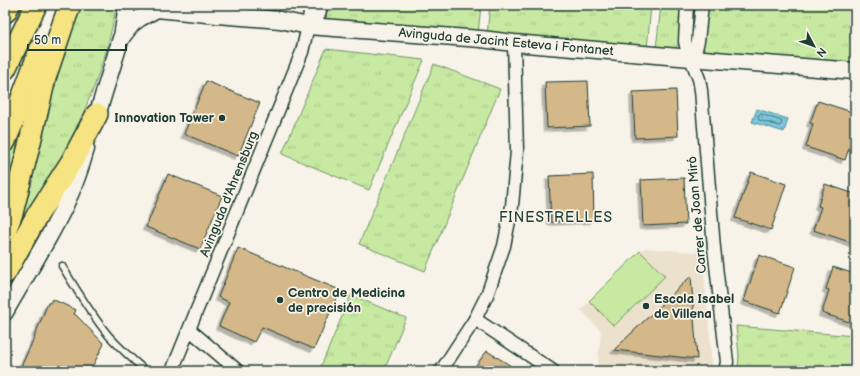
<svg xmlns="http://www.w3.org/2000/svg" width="860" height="376" font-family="'Balsamiq Sans',sans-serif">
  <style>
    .built { fill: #ece1cc }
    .grass { fill: url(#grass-tufts); stroke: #74936b }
    .pitch { fill: #c8e9a2; stroke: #74936b }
    .water { fill: url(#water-ripples); stroke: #568f98 }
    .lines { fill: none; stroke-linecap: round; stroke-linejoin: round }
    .shore { stroke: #447477; stroke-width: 1 }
    .building { fill: #d4b889; stroke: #1f3d34; filter: url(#shadow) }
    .lane-casing { stroke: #1f3d34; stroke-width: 9 }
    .street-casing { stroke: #1f3d34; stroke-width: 15 }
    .secondary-casing { stroke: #1f3d34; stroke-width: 19 }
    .highway-casing { stroke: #1f3d34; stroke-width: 24 }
    .lane { stroke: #f7f3e8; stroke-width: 6 }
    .street { stroke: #f7f3e8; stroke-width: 12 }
    .secondary { stroke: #f7f3e8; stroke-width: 16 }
    .highway { stroke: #f6e381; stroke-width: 21 }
    .poi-dot { fill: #1f3d34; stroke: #f7f3e8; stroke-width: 1.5 }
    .labels { text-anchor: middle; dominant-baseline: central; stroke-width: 3.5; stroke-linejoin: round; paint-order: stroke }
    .street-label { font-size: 13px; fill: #1f3d34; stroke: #f7f3e8 }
    .poi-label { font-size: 13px; font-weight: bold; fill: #1f3d34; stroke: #f7f3e8; text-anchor: start }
    .neighbourhood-label { font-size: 14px; letter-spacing: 1px; fill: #1f3d34; stroke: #f7f3e8 }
  </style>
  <defs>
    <pattern id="grass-tufts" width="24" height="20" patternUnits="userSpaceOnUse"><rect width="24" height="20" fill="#c8e9a2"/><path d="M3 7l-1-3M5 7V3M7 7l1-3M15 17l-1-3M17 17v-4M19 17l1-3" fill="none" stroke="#abc98c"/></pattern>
    <pattern id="water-ripples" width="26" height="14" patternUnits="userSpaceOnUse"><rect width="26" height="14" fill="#7bc6db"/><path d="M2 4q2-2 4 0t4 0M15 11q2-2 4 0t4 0" fill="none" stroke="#64a2b2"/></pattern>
    <filter id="shadow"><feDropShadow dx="-3.5" dy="3.5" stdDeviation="0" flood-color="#0004"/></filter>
  </defs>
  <rect width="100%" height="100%" fill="#f7f3e8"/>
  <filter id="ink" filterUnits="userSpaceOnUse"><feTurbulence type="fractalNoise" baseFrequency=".025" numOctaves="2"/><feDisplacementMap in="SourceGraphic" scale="8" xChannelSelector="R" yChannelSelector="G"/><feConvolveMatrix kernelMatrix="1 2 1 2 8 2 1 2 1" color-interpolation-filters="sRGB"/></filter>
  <g filter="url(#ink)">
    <path class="built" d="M644,248L702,253L711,349V371H597L601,331L581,310Z"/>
    <g class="grass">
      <path d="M77,5H116L115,14L107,49L93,90L77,127L52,178L24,226L18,224L48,100Z"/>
      <path d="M220,5H279V10Z"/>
      <path d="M325,5H481L478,34L329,21L325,14Z"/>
      <path d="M490,5H651L647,49L487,35Z"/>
      <path d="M661,5H683L679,42V44L674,49H656Z"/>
      <path d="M707,5H848L855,6V67L710,53L704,49L703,46Z"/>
      <path d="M326,49L424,60L369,190L282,154Z"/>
      <path d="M434,64L500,89L425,271L359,244Z"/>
      <path d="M35,89L5,214V161Z"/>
      <path d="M351,295L406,318L384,371H319Z"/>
      <path d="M736,326L855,336V371H738L739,355Z"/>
    </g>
    <path class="pitch" d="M640,251L665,276L614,326L589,301Z"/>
    <path class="water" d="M757,109L788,119L784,132L752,122Z"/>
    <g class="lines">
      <path class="shore" d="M761,114L781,121L782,122L781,125L779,126L759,120L758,118L759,116Z"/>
    </g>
    <g class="building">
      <path d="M206,81L260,103L238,156L184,134Z"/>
      <path d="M588,81L590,126L547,128L545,82Z"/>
      <path d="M676,90L678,136L635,138L633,92Z"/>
      <path d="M818,101L855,113V131L845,160L806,147L813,124L810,123Z"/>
      <path d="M751,172L786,184L771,230L735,218Z"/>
      <path d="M168,174L222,196L200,249L146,227Z"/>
      <path d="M593,174L594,220L551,222L549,176Z"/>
      <path d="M684,178L686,224L643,226L641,180Z"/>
      <path d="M825,184L855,194V237L853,243L813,230L821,207L818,206Z"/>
      <path d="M238,248L340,290L314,349L262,327L254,342L219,326L229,302L218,297Z"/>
      <path d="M759,255L795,267L780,313L744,301Z"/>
      <path d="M833,267L855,274V324L822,313L829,290L826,289Z"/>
      <path d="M691,276L697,359L614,350Z"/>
      <path d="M52,299L76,310L74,314L76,315L104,344L90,371H19L35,336V333L37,330L48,303H50Z"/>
      <path d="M487,351L516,369L515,371H472Z"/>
    </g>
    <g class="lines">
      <g class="lane-casing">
        <path id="lane" d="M62,266C76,289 92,316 109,336C121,349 133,360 146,371"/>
      </g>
      <g class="street-casing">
        <g id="street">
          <path d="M687,5L685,41L686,46L699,79L701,90L714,248L727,362L725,371"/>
          <path d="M308,26C317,18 320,17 321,5"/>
          <path d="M691,58L696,49L698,41L702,5"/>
          <path d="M475,319L553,371"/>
          <path d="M190,330L238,371"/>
          <path d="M172,371L302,52L308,26L311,5"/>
          <path d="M441,371L475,319L487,295L504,246L512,206L517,151L514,43"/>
        </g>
      </g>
      <g class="secondary-casing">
        <g id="secondary">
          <path d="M153,5L157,9L217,15L280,20L308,26L481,39L514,43L691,58L855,71"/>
          <path d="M122,37L127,5"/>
          <path d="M94,125L121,38L132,24L140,18L157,9"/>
          <path d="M5,312C27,273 53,234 71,192C77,178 82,163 86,149"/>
        </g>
      </g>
      <g class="highway-casing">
        <g id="highway">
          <path d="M5,12L9,5"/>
          <path d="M5,69L36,5"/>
          <path d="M5,141L15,117L40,50"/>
          <path d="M5,231L12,213L30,142L45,78L63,24L70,5"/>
          <path d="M5,273L38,214L72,161L97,114"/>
        </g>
      </g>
      <use href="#lane" class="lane"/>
      <use href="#street" class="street"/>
      <use href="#secondary" class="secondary"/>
      <use href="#highway" class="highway"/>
    </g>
  </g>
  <g class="poi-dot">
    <circle cx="222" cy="118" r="4"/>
    <circle cx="280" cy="300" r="4"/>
    <circle cx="646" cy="306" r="4"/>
  </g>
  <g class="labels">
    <g class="street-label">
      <text transform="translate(506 42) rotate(5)">Avinguda de Jacint Esteva i Fontanet</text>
      <text transform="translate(229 194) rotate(-68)">Avinguda d'Ahrensburg</text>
      <text transform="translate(697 215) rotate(-95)">Carrer de Joan Miró</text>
    </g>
    <g class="poi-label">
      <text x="214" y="118" text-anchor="end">Innovation Tower</text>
      <text x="288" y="293">Centro de Medicina<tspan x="288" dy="15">de precisión</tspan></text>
      <text x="654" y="299">Escola Isabel<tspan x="654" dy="15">de Villena</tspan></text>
    </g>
    <g class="neighbourhood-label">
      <text x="556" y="217">FINESTRELLES</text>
    </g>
  </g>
  <rect width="860" height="376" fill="none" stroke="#f7f3e8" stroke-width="20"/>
  <rect x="10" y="10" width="840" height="356" fill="none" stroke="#1f3d34" stroke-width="1.5" filter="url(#ink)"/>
  <g transform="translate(814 46) rotate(131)" stroke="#f7f3e8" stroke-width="3" paint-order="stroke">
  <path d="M0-3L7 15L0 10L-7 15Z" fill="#1f3d34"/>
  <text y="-6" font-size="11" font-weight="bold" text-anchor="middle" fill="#1f3d34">N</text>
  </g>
  <path d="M28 44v6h98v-6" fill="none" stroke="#1f3d34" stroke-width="2"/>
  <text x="34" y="44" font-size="12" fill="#1f3d34" stroke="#f7f3e8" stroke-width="3" paint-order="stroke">50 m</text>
</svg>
